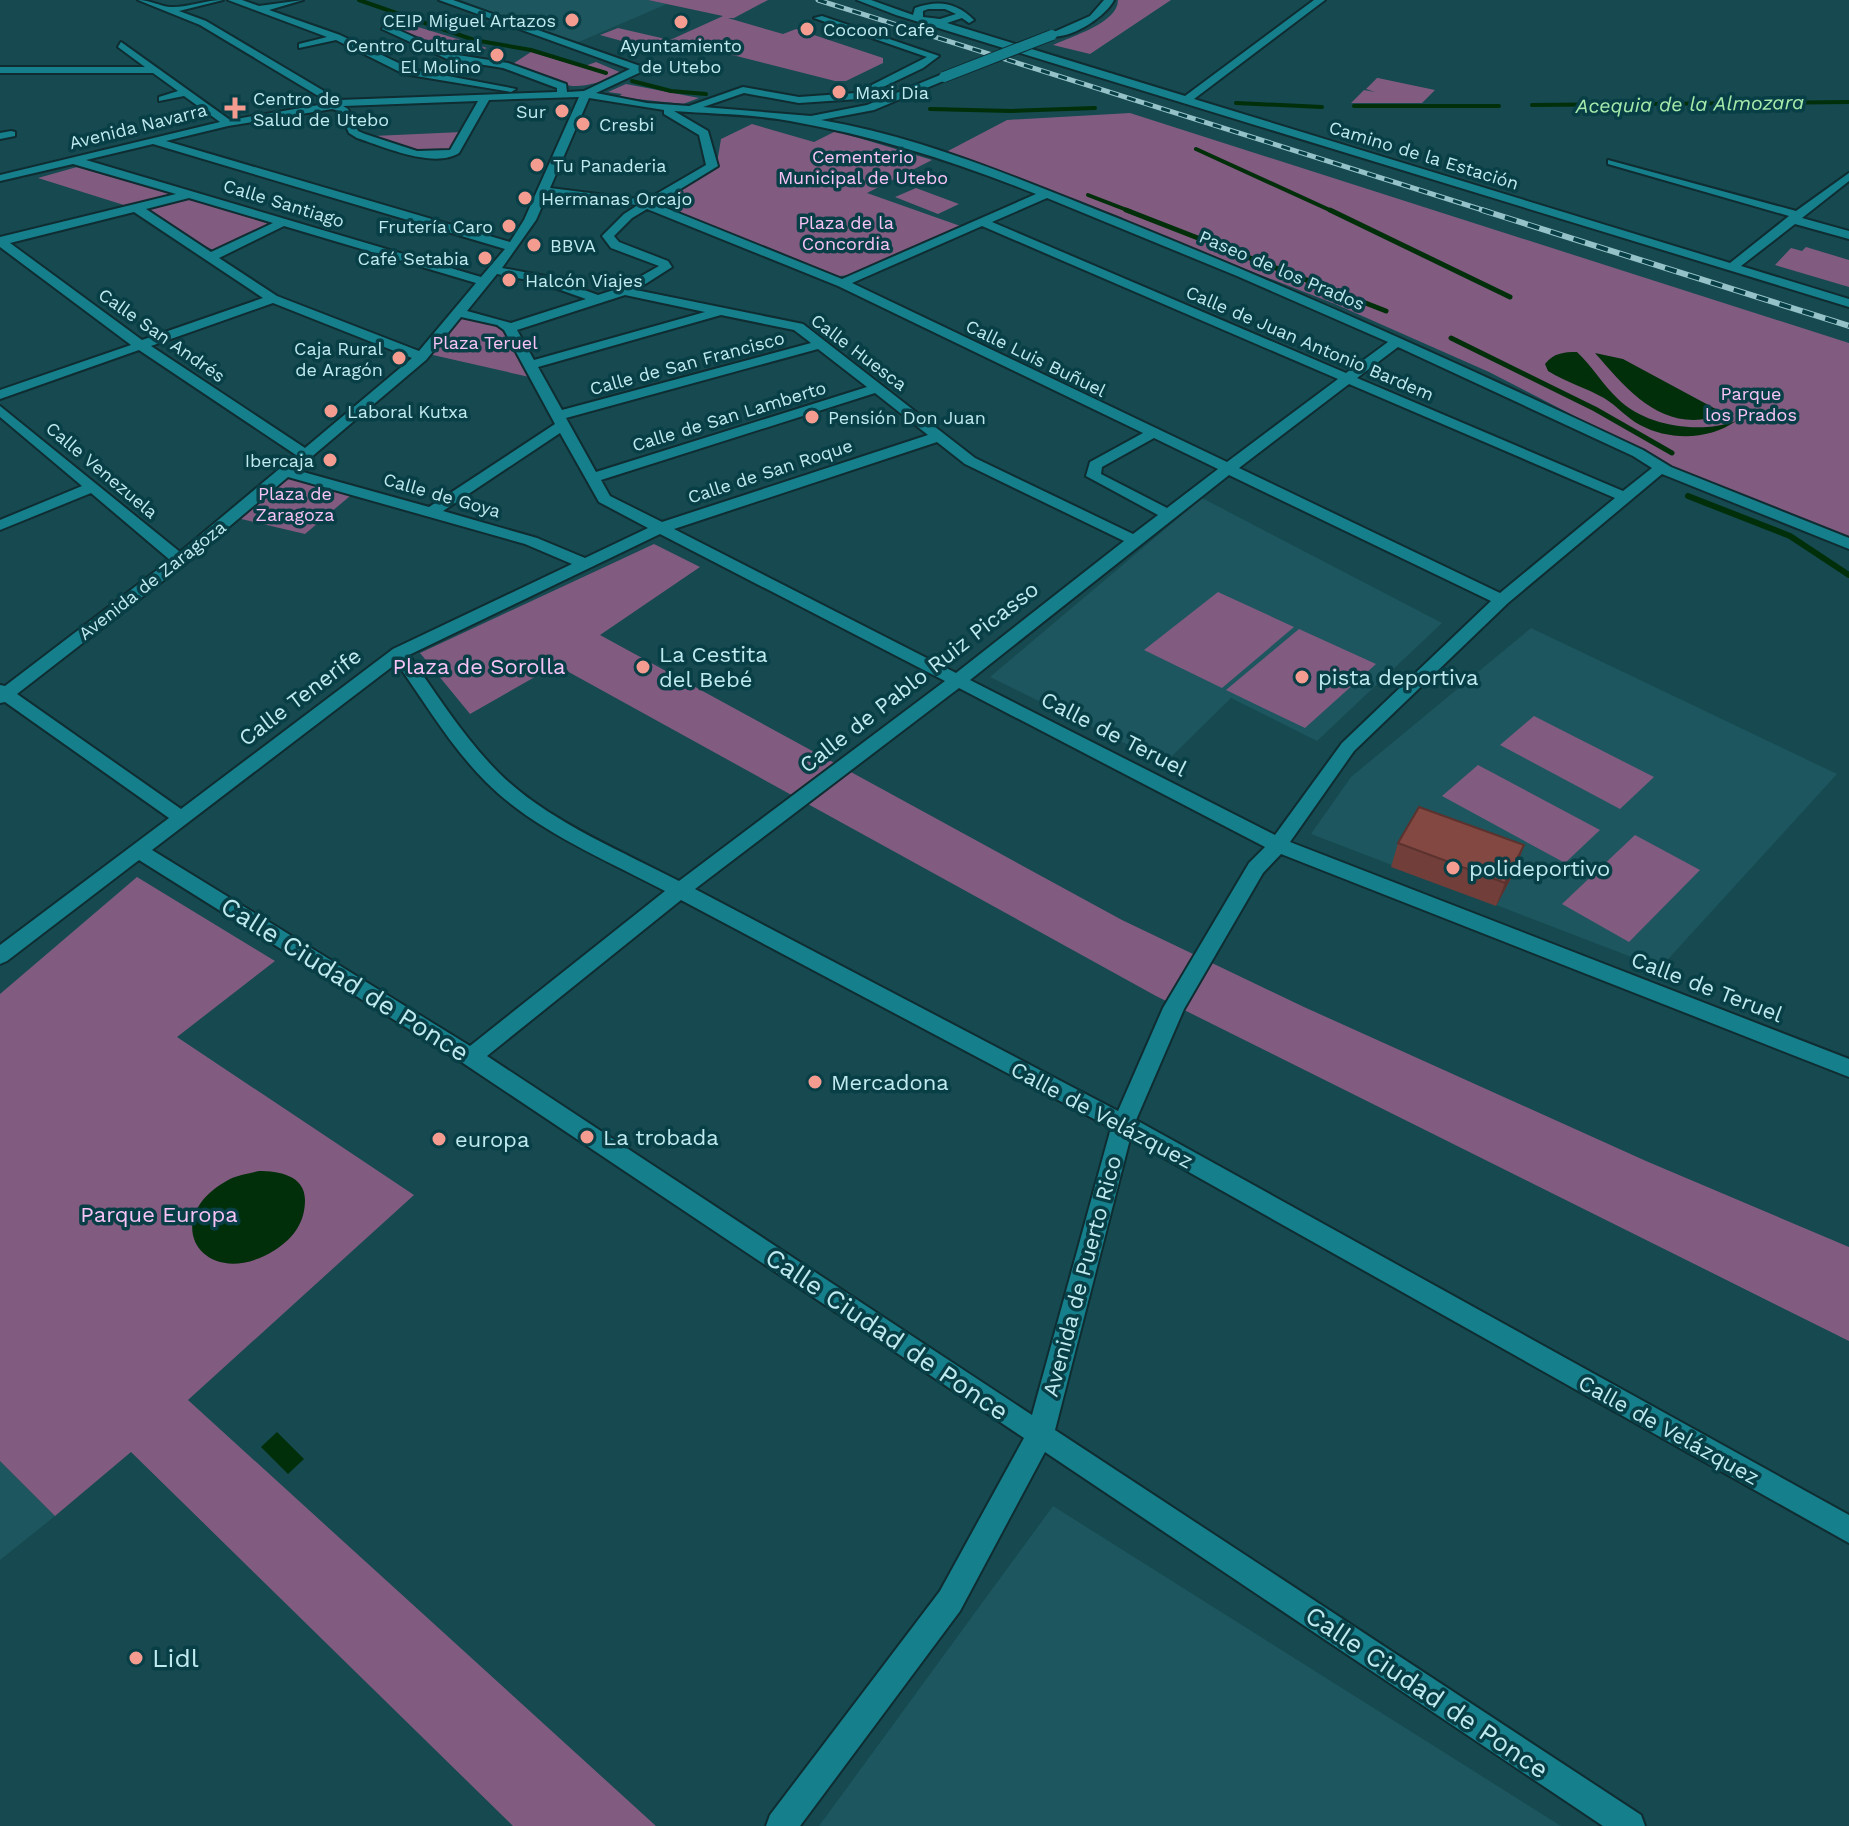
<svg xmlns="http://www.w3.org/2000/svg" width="1849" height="1826" font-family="'Work Sans',sans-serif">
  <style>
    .built { fill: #1d565e }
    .green { fill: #825b81 }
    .water { fill: #002f0a }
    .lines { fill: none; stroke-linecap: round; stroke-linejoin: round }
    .stream-far2 { stroke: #002f0a; stroke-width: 4 }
    .stream-far1 { stroke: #002f0a; stroke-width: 5 }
    .stream { stroke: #002f0a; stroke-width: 6 }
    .minor-casing { stroke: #0f2c31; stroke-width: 4 }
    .minor { fill: #167f8c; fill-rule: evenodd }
    .rail-far1-casing { stroke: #95c2c8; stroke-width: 5 }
    .rail-casing { stroke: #95c2c8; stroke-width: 6 }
    .rail-far1 { stroke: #083e45; stroke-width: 3; stroke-dasharray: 9; stroke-linecap: butt }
    .rail { stroke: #083e45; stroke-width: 4; stroke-dasharray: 12; stroke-linecap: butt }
    .minor-bridge-casing { stroke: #0f2c31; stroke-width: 12; stroke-linecap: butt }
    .minor-bridge { stroke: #167f8c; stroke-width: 10 }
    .wall { fill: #713e39 }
    .shaded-wall { fill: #5c322e }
    .building { fill: #834842; stroke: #5c322e; stroke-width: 2 }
    .poi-dot { fill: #f59c91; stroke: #083e45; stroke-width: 3 }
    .labels { text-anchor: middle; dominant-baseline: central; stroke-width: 7; stroke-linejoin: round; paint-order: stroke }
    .far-poi-label { font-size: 18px; fill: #bfeaf0; stroke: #083e45; text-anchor: start }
    .far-street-label { font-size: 18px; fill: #bfeaf0; stroke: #083e45 }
    .far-park-label { font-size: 18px; fill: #f8c3f6; stroke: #083e45 }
    .far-water-label { font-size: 20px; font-style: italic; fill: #a4ebac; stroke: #083e45 }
    .poi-label { font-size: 22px; fill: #bfeaf0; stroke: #083e45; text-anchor: start }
    .park-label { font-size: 22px; fill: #f8c3f6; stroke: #083e45 }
    .street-label { font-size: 22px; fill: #bfeaf0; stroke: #083e45 }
    .near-street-label { font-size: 26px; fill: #bfeaf0; stroke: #083e45 }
    .near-poi-label { font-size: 26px; fill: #bfeaf0; stroke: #083e45; text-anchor: start }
  </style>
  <rect width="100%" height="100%" fill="#164950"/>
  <g class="built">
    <path d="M461,0H648L667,4L574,44Z"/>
    <path d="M1202,498L1442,623L1317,741L1231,698L1165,763L990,677Z"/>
    <path d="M1531,628L1837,774L1660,968L1311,834L1351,777Z"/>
    <path d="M0,1461L55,1516L0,1560Z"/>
    <path d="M1053,1506L1561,1826H819Z"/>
  </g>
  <g class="green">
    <path d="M648,0H768L734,18H728L783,34L796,29L883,58V63L846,81H835L677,41L658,51L600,35L618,28L670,40L723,16Z"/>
    <path d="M1118,0H1171L1090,54L1053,45C1072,36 1118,23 1118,0Z"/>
    <path d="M405,23L487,48L462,57L453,56L390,28Z"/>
    <path d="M531,52L582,67L596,62L622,73C569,97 562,84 511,65Z"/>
    <path d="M1377,78H1378L1435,90L1422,103H1351L1364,90L1375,92L1366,89Z"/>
    <path d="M626,84L699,98L683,104L618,97L622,94L608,92Z"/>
    <path d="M1130,113L1849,343V537L1675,468L1489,372L1335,304L946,152L1007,120Z"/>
    <path d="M752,124L814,142L836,131L932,160L867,193L966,228L852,275L839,276L657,204L716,169L721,139Z"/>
    <path d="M462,132L452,151H420L373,136Z"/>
    <path d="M77,167L271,222L215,251L127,206L38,178Z"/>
    <path d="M916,188L959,204L938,214L895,197Z"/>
    <path d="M1806,247L1849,260V287L1775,265L1791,248L1802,251Z"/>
    <path d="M460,313L501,322L538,379L424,353Z"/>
    <path d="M287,472L356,491L305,534L233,517Z"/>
    <path d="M654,544L700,567L600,635L1122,920L1304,1007L1646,1161L1849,1247V1341L1156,996L556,665L470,714L420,653Z"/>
    <path d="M1218,592L1294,627L1222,688L1144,650Z"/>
    <path d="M1299,629L1376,664L1305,728L1226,690Z"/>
    <path d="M1534,716L1654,777L1620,809L1500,745Z"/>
    <path d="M1478,765L1600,830L1565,863L1442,796Z"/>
    <path d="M1635,835L1700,870L1629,942L1562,904Z"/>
    <path d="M137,877L275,961L177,1037L414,1195L188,1400L656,1826H513L131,1452L55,1516L0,1461V994Z"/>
  </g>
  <g class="water">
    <path d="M1577,352C1592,366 1603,385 1618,399C1647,427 1700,434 1736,421C1709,440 1670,441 1640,425C1627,418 1617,406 1604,398C1586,388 1566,382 1548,371L1545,364C1554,353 1563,352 1577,352Z"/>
    <path d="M1595,353L1623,359L1725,414C1665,436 1630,393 1595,353Z"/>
    <path d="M259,1171C278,1171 305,1175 305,1200C305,1222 294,1238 275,1250C203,1295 155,1218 230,1179C238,1175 250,1173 259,1171Z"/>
    <path d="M277,1432L304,1459L288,1474L261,1447Z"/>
  </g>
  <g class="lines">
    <g class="stream-far2">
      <path d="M359,0L474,40L531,50L606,73"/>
      <path d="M632,81L671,91L706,94"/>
      <path d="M1236,103L1322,107"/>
      <path d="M1532,105L1849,102"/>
      <path d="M1354,106H1499"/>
      <path d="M930,109L1011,111L1095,108"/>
      <path d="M1196,149L1334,212"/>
      <path d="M1088,195L1132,212"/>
    </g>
    <g class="stream-far1">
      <path d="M1126,210L1203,240"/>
      <path d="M1330,210L1510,297"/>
      <path d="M1209,242L1386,311"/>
      <path d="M1451,338L1595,409L1672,453"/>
    </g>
    <path class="stream" d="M1688,496L1790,536L1849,575"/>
    <g class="minor-casing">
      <g id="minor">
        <path d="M138,0C150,0 159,6 170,7C187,8 205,0 223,0L179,11L206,21L339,100L557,92V88L503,68L447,59L382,29L385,24L452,54L508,63L566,84L567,92L584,91L630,69L439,0H453L643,67V71L596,93L647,103L689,106L743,87L799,97L856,93L927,57L814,18L822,16L939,56L923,68L858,99L799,103L744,93L703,107L811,116L867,105L940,75H948V79L874,110L821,120C927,138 1026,182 1125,221C1301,292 1471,369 1643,450L1671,467L1849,538V549L1662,474L1508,603L1354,751L1290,842L1849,1059V1077L1281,854L1263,873L1184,1009L1136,1120L1849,1515V1543L1130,1139L1055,1430L1641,1815L1645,1826H1603L1045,1452L960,1611L800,1826H766L770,1815L940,1591L1024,1438L463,1063L139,860L7,961L0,964V945L169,818L5,702L0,703V685L5,686L170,560L91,493L0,530V520L82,486L0,417V406L180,552L296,455L139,350L0,399V390L131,345L0,247V237L176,194L73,164L0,181V175L220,122L184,96L159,101V97L178,91L153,73H0V67H145L118,47L121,42L230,120L330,103L200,25ZM579,97L524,220L510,242L166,141L228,126L332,109L339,111L349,133L357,138C384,147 434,169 459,153L489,100ZM589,98L664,110V114L699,135L706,165L646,200L550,188ZM478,101L450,150L417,151L365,134L358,131L348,109L343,106ZM674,111C712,114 753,114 790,121C875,136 956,162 1036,194L842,279L656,204L718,166L708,131ZM153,144L505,249L481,277L86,160ZM547,195L638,205L624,214L602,236L611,248L659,266L620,288L598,295L545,276L502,268L536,220ZM189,198L273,223L211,252L146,209ZM1047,198L1237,276L1388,342L1346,373L992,222ZM647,209L838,286L1143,433L1090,462L1086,476L1158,515L1133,534L975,458L803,324L636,290L672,267L668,261L619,242L614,236L632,218ZM134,212L263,298L142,340L10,243ZM284,226L476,283L419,351L277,296L219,258ZM982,226L1338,379L1227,462L852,283ZM497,274L538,282L586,299L511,323L467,311ZM625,295L705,312L534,360L517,330ZM273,303L412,358L305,448L151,346ZM721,315L794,330L811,343L562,410L538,367ZM461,317L497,325L504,330L555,424L429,507L296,470L426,360ZM1398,347L1633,456L1652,468L1623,491L1357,378ZM818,349L867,387L596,472L566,418ZM1349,384L1615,498L1500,593L1239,468ZM875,393L928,435L662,522L610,496L601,480ZM560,433L599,502L648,528L585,558L537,538L443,511ZM1154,438L1218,469L1167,508L1101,474L1102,467ZM937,442L965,464L1124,541L956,673L674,529ZM1229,475L1491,601L1342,743L1275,835L970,680ZM288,477L525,544L572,564L393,649L181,809L17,694L186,563ZM660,534L945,681L679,881C618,849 548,821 499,773C464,738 437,695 409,655ZM397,663C425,703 451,747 486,782C535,831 605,859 665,891L470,1046L152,850ZM959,688L1265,847L1249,863L1163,1008L1118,1111L695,889ZM681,900L1111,1128L1032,1415L487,1056Z"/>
        <path d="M228,0H242L259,6L303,0L269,10L340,35L411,69L516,89L511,92L404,74L336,40L299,48V44L327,37Z"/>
        <path d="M857,0H871L913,15L915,8C938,0 956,2 974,20L969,23L962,18L947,23L1185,96L1314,0H1325L1194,99L1730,263L1789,216L1608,164V160L1796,211L1849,173V181L1802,218L1849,231V239L1795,224L1741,266L1849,299V307L896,15ZM928,9H945L956,14L940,19L923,17V11Z"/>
        <path d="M1104,0H1114C1105,18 1065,43 1047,35L1090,16Z"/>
        <path d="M11,131L15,132V136L0,139V133Z"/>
      </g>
    </g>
    <use href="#minor" class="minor"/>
    <g class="rail-far1-casing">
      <path id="rail-far1" d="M818,0L1489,212"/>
    </g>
    <g class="rail-casing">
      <path id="rail" d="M1482,210L1849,326"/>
    </g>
    <use href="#rail-far1" class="rail-far1"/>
    <use href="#rail" class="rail"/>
    <g class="minor-bridge-casing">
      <path id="minor-bridge" d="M944,77L1052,35"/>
    </g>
    <use href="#minor-bridge" class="minor-bridge"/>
  </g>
  <path class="wall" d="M1398,843L1516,869L1496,906L1391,867Z"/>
  <path class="shaded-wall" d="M1524,845L1516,869L1496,906L1505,883Z"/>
  <path class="building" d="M1419,807L1524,845L1505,883L1398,843Z"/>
  <g class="poi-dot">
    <circle cx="572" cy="20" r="8"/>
    <circle cx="681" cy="22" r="8"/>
    <circle cx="807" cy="29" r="8"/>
    <circle cx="497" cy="55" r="8"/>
    <circle cx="839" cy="92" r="8"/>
    <path d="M231 96h8v8h8v8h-8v8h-8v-8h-8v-8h8z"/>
    <circle cx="562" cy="111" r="8"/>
    <circle cx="583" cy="124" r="8"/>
    <circle cx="537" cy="165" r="8"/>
    <circle cx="525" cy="198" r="8"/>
    <circle cx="509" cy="226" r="8"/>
    <circle cx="534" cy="245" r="8"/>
    <circle cx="485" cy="258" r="8"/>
    <circle cx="509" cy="280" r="8"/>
    <circle cx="399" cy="358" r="8"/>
    <circle cx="331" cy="411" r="8"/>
    <circle cx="812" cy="417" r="8"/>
    <circle cx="330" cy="460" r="8"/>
    <circle cx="643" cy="667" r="8"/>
    <circle cx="1302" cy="677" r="8"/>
    <circle cx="1453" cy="868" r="8"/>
    <circle cx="815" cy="1082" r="8"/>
    <circle cx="587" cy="1137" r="8"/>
    <circle cx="439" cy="1139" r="8"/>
    <circle cx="136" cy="1658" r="8"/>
  </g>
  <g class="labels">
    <g class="far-poi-label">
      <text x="556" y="20" text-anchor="end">CEIP Miguel Artazos</text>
      <text x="823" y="29">Cocoon Cafe</text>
      <text x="481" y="45" text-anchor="end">Centro Cultural<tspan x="481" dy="21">El Molino</tspan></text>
      <text x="681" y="45" text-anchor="middle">Ayuntamiento<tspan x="681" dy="21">de Utebo</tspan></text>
      <text x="855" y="92">Maxi Dia</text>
      <text x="253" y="98">Centro de<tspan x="253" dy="21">Salud de Utebo</tspan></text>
      <text x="546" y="111" text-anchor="end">Sur</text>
      <text x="599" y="124">Cresbi</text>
      <text x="553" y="165">Tu Panaderia</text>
      <text x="541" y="198">Hermanas Orcajo</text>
      <text x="493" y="226" text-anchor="end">Frutería Caro</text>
      <text x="550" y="245">BBVA</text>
      <text x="469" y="258" text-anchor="end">Café Setabia</text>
      <text x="525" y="280">Halcón Viajes</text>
      <text x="383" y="348" text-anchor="end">Caja Rural<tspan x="383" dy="21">de Aragón</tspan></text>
      <text x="347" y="411">Laboral Kutxa</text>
      <text x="828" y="417">Pensión Don Juan</text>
      <text x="314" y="460" text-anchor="end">Ibercaja</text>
    </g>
    <g class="far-street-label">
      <text transform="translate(138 126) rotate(-14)">Avenida Navarra</text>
      <text transform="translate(1424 155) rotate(17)">Camino de la Estación</text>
      <text transform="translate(284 203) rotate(17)">Calle Santiago</text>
      <text transform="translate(1282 270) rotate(23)">Paseo de los Prados</text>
      <text transform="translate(162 335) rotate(35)">Calle San Andrés</text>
      <text transform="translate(1310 343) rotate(23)">Calle de Juan Antonio Bardem</text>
      <text transform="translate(859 352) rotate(37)">Calle Huesca</text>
      <text transform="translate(1036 358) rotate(26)">Calle Luis Buñuel</text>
      <text transform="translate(687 363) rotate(-15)">Calle de San Francisco</text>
      <text transform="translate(729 416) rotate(-17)">Calle de San Lamberto</text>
      <text transform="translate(102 470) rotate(40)">Calle Venezuela</text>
      <text transform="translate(770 471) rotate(-18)">Calle de San Roque</text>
      <text transform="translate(442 495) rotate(16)">Calle de Goya</text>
      <text transform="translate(152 580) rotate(-38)">Avenida de Zaragoza</text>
    </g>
    <g class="far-park-label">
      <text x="863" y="156">Cementerio<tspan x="863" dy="21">Municipal de Utebo</tspan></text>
      <text x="846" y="222">Plaza de la<tspan x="846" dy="21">Concordia</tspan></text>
      <text x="485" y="342">Plaza Teruel</text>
      <text x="1751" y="393">Parque<tspan x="1751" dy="21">los Prados</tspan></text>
      <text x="295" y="493">Plaza de<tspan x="295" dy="21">Zaragoza</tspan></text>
    </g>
    <g class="far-water-label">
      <text transform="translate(1690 104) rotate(-1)">Acequia de la Almozara</text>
    </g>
    <g class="poi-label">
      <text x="659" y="654">La Cestita<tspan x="659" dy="25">del Bebé</tspan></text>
      <text x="1318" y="677">pista deportiva</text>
      <text x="1469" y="868">polideportivo</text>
      <text x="831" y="1082">Mercadona</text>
      <text x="603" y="1137">La trobada</text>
      <text x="455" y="1139">europa</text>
    </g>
    <g class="park-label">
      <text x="479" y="666">Plaza de Sorolla</text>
      <text x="159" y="1214">Parque Europa</text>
    </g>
    <g class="street-label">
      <text transform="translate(919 677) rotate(-38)">Calle de Pablo Ruiz Picasso</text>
      <text transform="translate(300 697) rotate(-37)">Calle Tenerife</text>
      <text transform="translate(1114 734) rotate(27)">Calle de Teruel</text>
      <text transform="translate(1707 987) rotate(21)">Calle de Teruel</text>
      <text transform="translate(1102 1115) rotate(28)">Calle de Velázquez</text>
      <text transform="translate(1082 1276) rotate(-75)">Avenida de Puerto Rico</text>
      <text transform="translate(1669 1430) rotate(29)">Calle de Velázquez</text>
    </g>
    <g class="near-street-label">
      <text transform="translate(345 979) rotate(32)">Calle Ciudad de Ponce</text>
      <text transform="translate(887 1334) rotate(34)">Calle Ciudad de Ponce</text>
      <text transform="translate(1427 1692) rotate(34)">Calle Ciudad de Ponce</text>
    </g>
    <g class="near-poi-label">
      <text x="152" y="1658">Lidl</text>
    </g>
  </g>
</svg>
